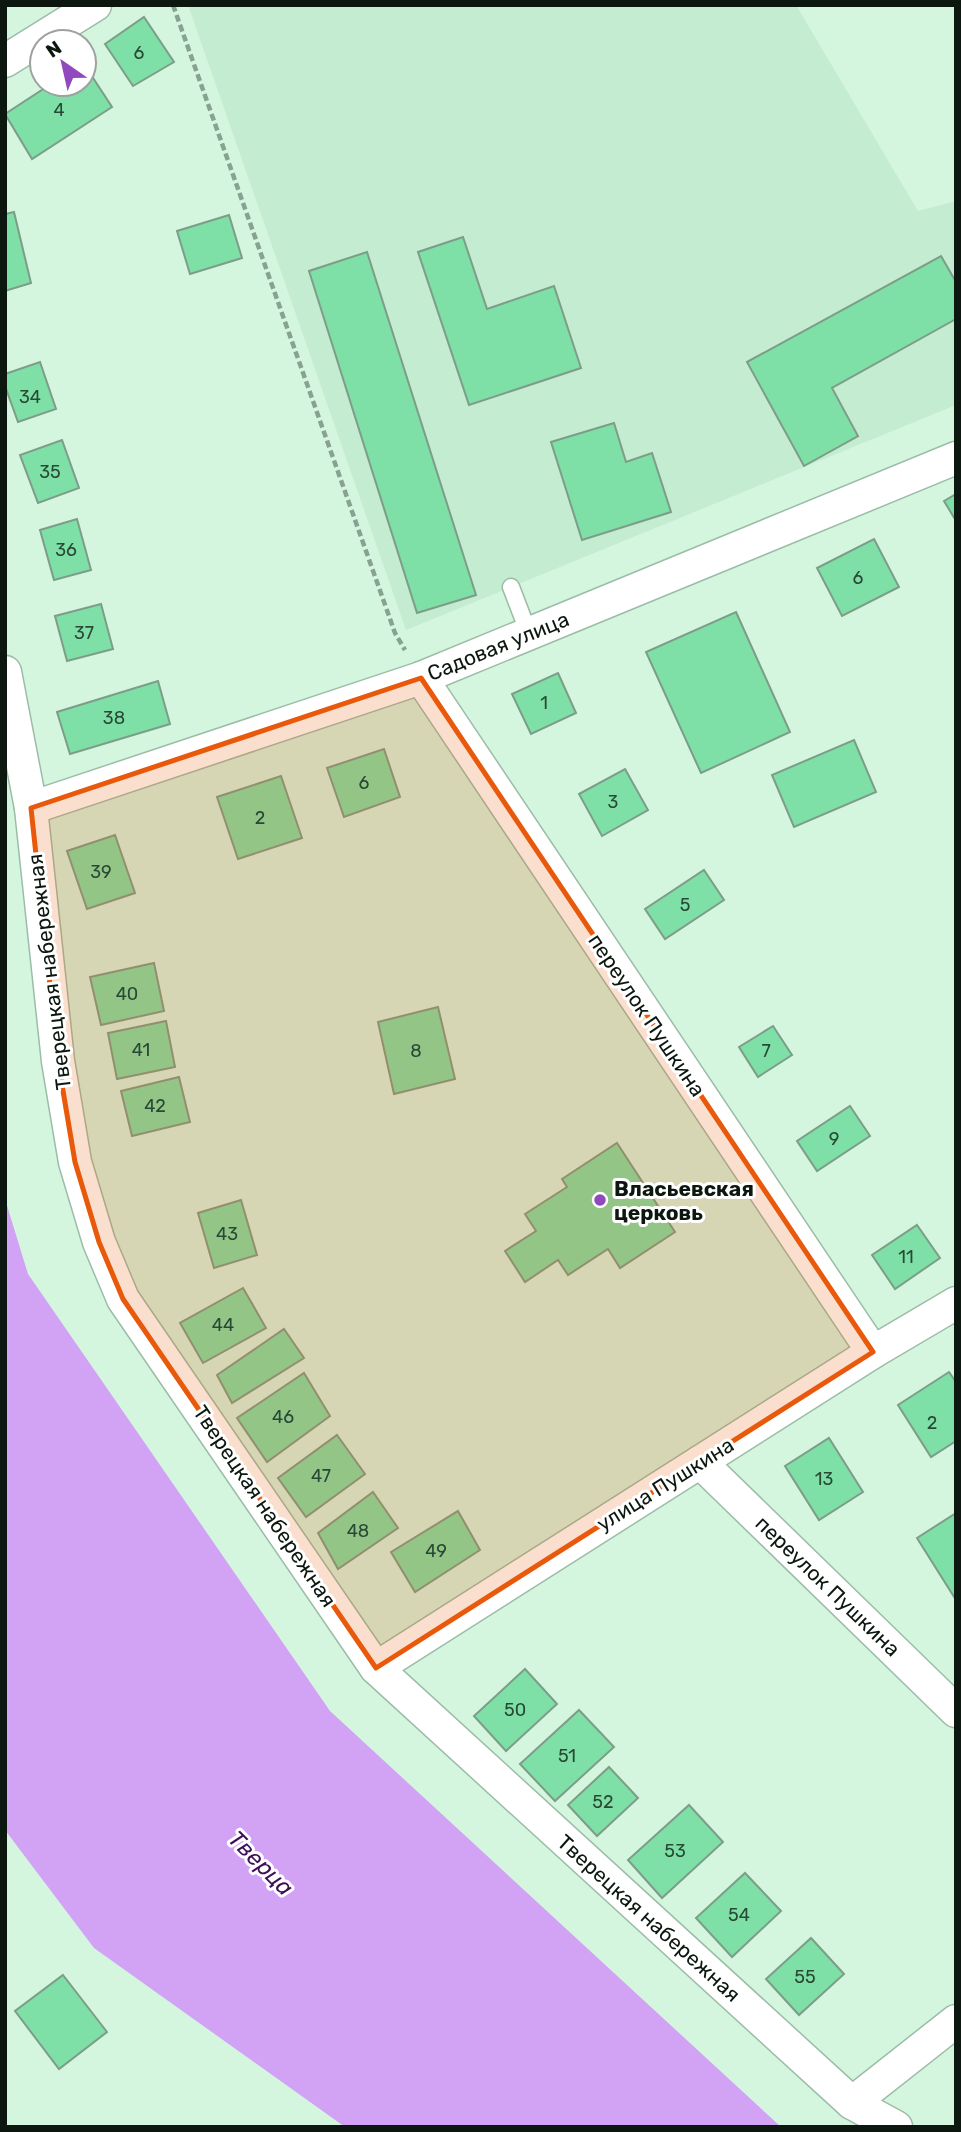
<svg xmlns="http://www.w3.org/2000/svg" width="961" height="2132" viewBox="0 0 961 2132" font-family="Rubik,sans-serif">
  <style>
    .built { fill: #c3ecd1 }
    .water { fill: #d2a2f5 }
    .building { fill: #7ee0a6; stroke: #7d9d88; stroke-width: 2 }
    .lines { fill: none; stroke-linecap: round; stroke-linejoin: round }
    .lane-casing { stroke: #9cbca7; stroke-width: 19 }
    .street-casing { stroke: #9cbca7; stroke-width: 35 }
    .path { stroke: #88a291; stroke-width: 4.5; stroke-dasharray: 7 3.5; stroke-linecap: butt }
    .lane { stroke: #fff; stroke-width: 16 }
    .street { stroke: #fff; stroke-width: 32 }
    .marked { fill: #e8590c; fill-opacity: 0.2; stroke: #e8590c; stroke-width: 5; stroke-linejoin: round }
    .poi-dot { fill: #914abd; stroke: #fff; stroke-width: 2.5 }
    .labels { text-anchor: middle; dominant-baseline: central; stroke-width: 6; stroke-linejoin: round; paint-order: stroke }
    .number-label { font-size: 18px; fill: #284935 }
    .street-label { font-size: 21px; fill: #0b170f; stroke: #fff }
    .poi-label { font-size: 21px; font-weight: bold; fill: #0b170f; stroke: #fff; text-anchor: start }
    .water-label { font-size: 23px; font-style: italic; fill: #3d0d56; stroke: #fff }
  </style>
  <rect width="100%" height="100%" fill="#d4f6df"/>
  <!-- built -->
  <path class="built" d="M188,5H796L918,211L956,201V405L406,630Z"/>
  <!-- water -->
  <path class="water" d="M5,1199L28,1274L330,1711L781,2127H345L94,1948L5,1830Z"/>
  <!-- building -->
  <g class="building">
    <path d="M144,17L174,62L133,86L105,44Z"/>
    <path d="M84,64L112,107L32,159L5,114L51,84H84Z"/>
    <path d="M14,212L31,283L5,291V214Z"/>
    <path d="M229,215L242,258L190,274L177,231Z"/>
    <path d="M463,237L487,309L554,286L581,368L469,405L418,252Z"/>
    <path d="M367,252L476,595L417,613L309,271Z"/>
    <path d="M941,256L956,282V319L832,388L858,436L804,466L747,362Z"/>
    <path d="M40,362L56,409L18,422L5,386V374Z"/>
    <path d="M614,423L626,462L652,453L671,512L582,540L551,442Z"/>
    <path d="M62,440L79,488L38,503L20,455Z"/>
    <path d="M956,494V521L944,501Z"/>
    <path d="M77,519L91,570L54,580L40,530Z"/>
    <path d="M874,539L899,587L842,616L817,568Z"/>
    <path d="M101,604L113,649L67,661L55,616Z"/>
    <path d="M736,612L790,732L701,773L646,652Z"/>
    <path d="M558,673L576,713L531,734L512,694Z"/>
    <path d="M158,681L170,724L70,754L57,712Z"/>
    <path d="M854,740L876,792L794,827L772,775Z"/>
    <path d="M384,749L400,797L344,817L327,768Z"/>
    <path d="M625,769L648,810L602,836L579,794Z"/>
    <path d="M281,776L302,838L238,859L217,797Z"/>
    <path d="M115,835L135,893L87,909L67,851Z"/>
    <path d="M704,870L724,900L665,939L645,909Z"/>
    <path d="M154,963L164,1011L101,1025L90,977Z"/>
    <path d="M438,1007L455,1079L394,1094L378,1022Z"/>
    <path d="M166,1021L175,1067L117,1079L108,1033Z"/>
    <path d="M773,1026L792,1055L758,1077L739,1047Z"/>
    <path d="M179,1077L190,1122L132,1136L121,1091Z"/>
    <path d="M850,1106L870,1136L817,1171L797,1141Z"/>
    <path d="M617,1143L675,1232L620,1268L608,1249L568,1275L558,1260L525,1282L505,1251L536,1231L525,1214L567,1187L562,1179Z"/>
    <path d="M241,1200L257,1255L214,1268L198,1213Z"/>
    <path d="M917,1225L940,1258L895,1289L872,1255Z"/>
    <path d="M243,1288L266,1328L203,1363L180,1323Z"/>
    <path d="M284,1329L304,1358L232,1403L217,1375Z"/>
    <path d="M949,1372L956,1382V1441L931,1457L898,1405Z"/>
    <path d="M304,1373L330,1416L267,1462L237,1418Z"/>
    <path d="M337,1435L365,1474L306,1517L278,1478Z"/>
    <path d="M829,1438L863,1492L819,1520L785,1466Z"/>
    <path d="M373,1492L398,1528L338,1569L318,1533Z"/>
    <path d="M458,1511L480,1550L415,1592L391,1552Z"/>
    <path d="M956,1513V1600L917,1538Z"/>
    <path d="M525,1669L557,1704L506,1751L474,1716Z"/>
    <path d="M579,1710L614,1747L555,1801L520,1764Z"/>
    <path d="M609,1767L638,1798L597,1836L568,1805Z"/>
    <path d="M689,1805L723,1842L662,1898L628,1860Z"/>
    <path d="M745,1873L781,1911L732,1957L696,1918Z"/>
    <path d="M811,1938L844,1974L799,2015L766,1979Z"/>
    <path d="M63,1975L107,2032L59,2069L15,2011Z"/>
  </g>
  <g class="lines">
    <!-- lane casing -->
    <g class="lane-casing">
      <path id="lane" d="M511,587L529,634"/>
    </g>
    <!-- street casing -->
    <g class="street-casing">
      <g id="street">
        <path d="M5,61L95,5"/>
        <path d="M5,672L31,808L58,1061L75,1162L99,1242L123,1299L376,1668L852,2103L896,2127"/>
        <path d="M421,678L873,1352"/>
        <path d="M31,808L421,678L956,458"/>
        <path d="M700,1462L956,1711"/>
        <path d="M376,1668L873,1352L956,1303"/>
        <path d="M852,2103L956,2021"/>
      </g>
    </g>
    <!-- path -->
    <path class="path" d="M173,5L395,633L405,650"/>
    <!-- lane -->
    <use href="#lane" class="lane"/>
    <!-- street -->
    <use href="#street" class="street"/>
  </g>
  <!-- marked area -->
  <path class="marked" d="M421,678L873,1352L376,1668L123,1299L99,1242L75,1162L58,1061L31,808Z"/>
  <!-- markers -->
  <circle class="poi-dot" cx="600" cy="1200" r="7"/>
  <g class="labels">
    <!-- number labels -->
    <g class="number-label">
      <text x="139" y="53">6</text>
      <text x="59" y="110">4</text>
      <text x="30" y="397">34</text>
      <text x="50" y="472">35</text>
      <text x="66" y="550">36</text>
      <text x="858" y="578">6</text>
      <text x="84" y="633">37</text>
      <text x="544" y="703">1</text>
      <text x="114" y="718">38</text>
      <text x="364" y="783">6</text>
      <text x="613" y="802">3</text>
      <text x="260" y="818">2</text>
      <text x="101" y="872">39</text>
      <text x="685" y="905">5</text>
      <text x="127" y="994">40</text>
      <text x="141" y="1050">41</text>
      <text x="416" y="1051">8</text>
      <text x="766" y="1051">7</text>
      <text x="155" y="1106">42</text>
      <text x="834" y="1139">9</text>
      <text x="227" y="1234">43</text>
      <text x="906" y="1257">11</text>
      <text x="223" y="1325">44</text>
      <text x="283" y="1417">46</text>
      <text x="932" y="1423">2</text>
      <text x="321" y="1476">47</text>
      <text x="824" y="1479">13</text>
      <text x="358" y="1531">48</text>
      <text x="436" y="1551">49</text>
      <text x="515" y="1710">50</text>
      <text x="567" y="1756">51</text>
      <text x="603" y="1802">52</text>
      <text x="675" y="1851">53</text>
      <text x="739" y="1915">54</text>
      <text x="805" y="1977">55</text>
    </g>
    <!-- street labels -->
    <g class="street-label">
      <text transform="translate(498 646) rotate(-22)">Садовая улица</text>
      <text transform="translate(49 972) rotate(-97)">Тверецкая набережная</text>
      <text transform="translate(647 1015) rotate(56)">переулок Пушкина</text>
      <text transform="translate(665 1484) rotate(-32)">улица Пушкина</text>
      <text transform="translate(265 1506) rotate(56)">Тверецкая набережная</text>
      <text transform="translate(828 1586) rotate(44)">переулок Пушкина</text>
      <text transform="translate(649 1918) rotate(42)">Тверецкая набережная</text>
    </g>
    <!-- poi labels -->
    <g class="poi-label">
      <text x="614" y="1188">Власьевская<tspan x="614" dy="24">церковь</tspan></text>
    </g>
    <!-- water labels -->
    <g class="water-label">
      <text transform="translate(261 1863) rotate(45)">Тверца</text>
    </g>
  </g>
  <!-- border -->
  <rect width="961" height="2132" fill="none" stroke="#0b170f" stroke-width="14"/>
  <!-- north arrow -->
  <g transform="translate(63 63) rotate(326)"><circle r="33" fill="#ffffff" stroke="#9da29f" stroke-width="2"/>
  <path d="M0-5L12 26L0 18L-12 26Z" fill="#914abd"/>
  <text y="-10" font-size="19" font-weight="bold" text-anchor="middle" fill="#0b170f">N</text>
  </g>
</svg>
